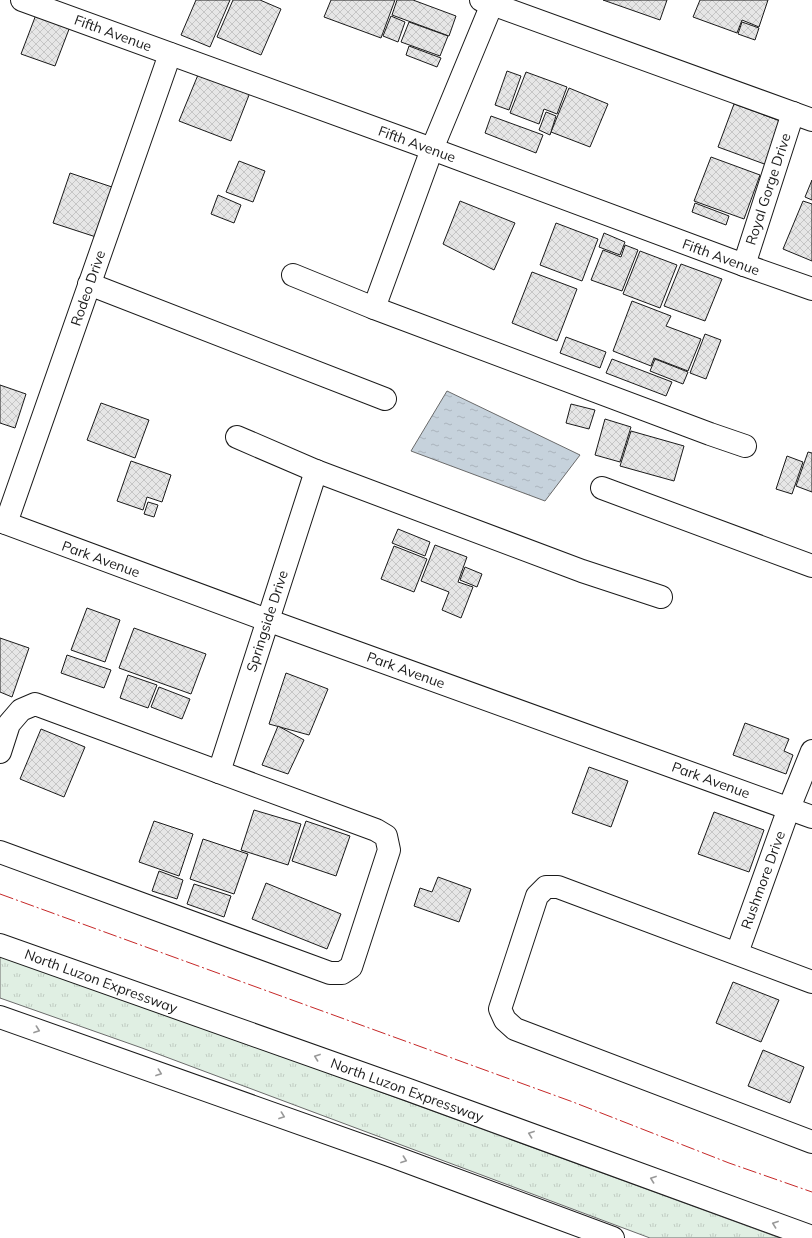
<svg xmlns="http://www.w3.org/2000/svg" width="812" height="1238" viewBox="0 0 812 1238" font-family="Mulish,sans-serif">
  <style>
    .grass { fill: url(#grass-tufts); stroke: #6a6a6a }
    .water { fill: url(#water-ripples); stroke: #6a6a6a }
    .building { fill: url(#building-cross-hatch); stroke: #1a1a1a }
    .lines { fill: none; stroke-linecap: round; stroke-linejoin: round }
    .minor-casing { stroke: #1a1a1a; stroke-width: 24 }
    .highway-casing { stroke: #1a1a1a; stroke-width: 24 }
    .minor { stroke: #fff; stroke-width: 22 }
    .highway { stroke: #fff; stroke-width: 22 }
    .power { stroke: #c62828; stroke-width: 1; stroke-dasharray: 14 3 2 3; stroke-linecap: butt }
    .oneway { stroke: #989898 }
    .labels { text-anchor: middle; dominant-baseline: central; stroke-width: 3; stroke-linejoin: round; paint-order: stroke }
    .street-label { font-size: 14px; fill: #1a1a1a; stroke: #fff }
  </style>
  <defs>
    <pattern id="grass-tufts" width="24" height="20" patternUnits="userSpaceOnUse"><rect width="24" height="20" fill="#e0efe3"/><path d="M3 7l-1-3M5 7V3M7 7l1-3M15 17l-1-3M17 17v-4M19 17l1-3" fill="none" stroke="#c0ccc2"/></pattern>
    <pattern id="water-ripples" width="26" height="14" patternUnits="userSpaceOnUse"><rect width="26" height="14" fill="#c6d2dc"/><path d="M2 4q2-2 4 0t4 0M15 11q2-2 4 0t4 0" fill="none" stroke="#aab4bc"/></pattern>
    <pattern id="building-cross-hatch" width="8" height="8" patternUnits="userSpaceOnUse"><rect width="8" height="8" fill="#e6e6e6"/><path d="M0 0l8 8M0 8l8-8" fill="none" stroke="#c5c5c5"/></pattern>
  </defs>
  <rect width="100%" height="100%" fill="#fff"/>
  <!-- grass -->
  <path class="grass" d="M0,955L156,1010L780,1238H650L142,1048L0,998Z"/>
  <!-- water -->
  <path class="water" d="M447,391L580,455L545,501L411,451Z"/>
  <!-- building -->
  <g class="building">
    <path d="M196,0H230L210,47L181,35Z"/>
    <path d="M233,0H260L281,9L261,55L217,37Z"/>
    <path d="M331,0H395L381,38L324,17Z"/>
    <path d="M397,0H413L456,16L449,36L392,15Z"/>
    <path d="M603,0H667L660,20Z"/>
    <path d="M700,0H768L759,27L742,20L737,33L693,17Z"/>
    <path d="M37,12L71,24L55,66L21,54Z"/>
    <path d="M391,16L405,22L398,42L383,36Z"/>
    <path d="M409,22L448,36L440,56L401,42Z"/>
    <path d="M742,22L759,28L755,40L738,34Z"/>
    <path d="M409,46L441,58L437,67L406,55Z"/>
    <path d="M200,70L251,90L231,141L179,121Z"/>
    <path d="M507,71L521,76L509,110L495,105Z"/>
    <path d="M526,72L567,87L557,114L544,109L539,124L510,113Z"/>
    <path d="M569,88L608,104L590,147L551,132Z"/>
    <path d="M734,104L783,122L767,165L718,147Z"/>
    <path d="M546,112L556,116L550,135L539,130Z"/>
    <path d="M491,116L543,135L536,153L485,133Z"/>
    <path d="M711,157L760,175L744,219L694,201Z"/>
    <path d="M239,161L265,171L253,202L226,192Z"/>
    <path d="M70,173L112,187L96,237L53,223Z"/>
    <path d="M812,180V200L805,197Z"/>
    <path d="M218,195L241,205L234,223L211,214Z"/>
    <path d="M460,201L515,223L494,270L443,244Z"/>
    <path d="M803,201L812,204V261L783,249Z"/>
    <path d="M695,203L729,216L726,225L692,212Z"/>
    <path d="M556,223L598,239L582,281L540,265Z"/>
    <path d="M604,233L625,242L620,255L599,247Z"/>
    <path d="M625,245L638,250L622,291L591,280L603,250L621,257Z"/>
    <path d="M640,251L677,265L660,308L623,294Z"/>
    <path d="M681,264L722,279L705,321L664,306Z"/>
    <path d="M532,272L577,289L557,341L512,323Z"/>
    <path d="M632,301L671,316L666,326L701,339L688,371L654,358L651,366L613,351Z"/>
    <path d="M705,334L721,340L706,379L690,373Z"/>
    <path d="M566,337L606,352L600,368L560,353Z"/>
    <path d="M612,359L672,382L666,396L606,373Z"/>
    <path d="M655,359L688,372L683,384L650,371Z"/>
    <path d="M0,385L26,394L15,428L0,423Z"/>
    <path d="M101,403L149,420L135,458L87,440Z"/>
    <path d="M571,404L595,410L589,429L566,423Z"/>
    <path d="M605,419L631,427L620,462L595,455Z"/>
    <path d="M631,431L684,446L674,481L620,466Z"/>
    <path d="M808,452L812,453V492L796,486Z"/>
    <path d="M787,456L803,462L792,494L776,489Z"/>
    <path d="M131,461L171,475L162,502L147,497L143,510L117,501Z"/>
    <path d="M148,502L158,505L154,517L144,514Z"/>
    <path d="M398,529L430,542L425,556L392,543Z"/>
    <path d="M435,545L467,557L458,582L473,587L461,618L442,610L449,592L421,581Z"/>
    <path d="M394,546L427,559L414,592L381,579Z"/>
    <path d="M465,567L482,574L477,587L460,580Z"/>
    <path d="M87,608L120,620L105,662L71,650Z"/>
    <path d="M134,628L206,654L191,694L119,668Z"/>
    <path d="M0,638L29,648L12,697L0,692Z"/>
    <path d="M67,655L111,670L104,688L61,673Z"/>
    <path d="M286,673L328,689L309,735L269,724Z"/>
    <path d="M128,675L157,685L148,708L120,698Z"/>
    <path d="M159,687L190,699L182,719L151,707Z"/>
    <path d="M745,723L789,739L784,751L793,755L786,774L733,755Z"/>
    <path d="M278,726L304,740L288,774L262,765Z"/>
    <path d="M41,729L85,747L64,797L20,779Z"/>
    <path d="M589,767L628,781L611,827L572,813Z"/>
    <path d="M254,810L301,824L288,865L241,850Z"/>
    <path d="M714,812L764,830L749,872L698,854Z"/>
    <path d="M154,821L193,834L179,876L139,862Z"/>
    <path d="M306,821L350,836L336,876L292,861Z"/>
    <path d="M203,839L248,854L234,894L190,879Z"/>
    <path d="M159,871L183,880L177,899L152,891Z"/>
    <path d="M438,877L471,889L459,922L414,906L420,888L432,892Z"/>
    <path d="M266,883L341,914L327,949L252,919Z"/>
    <path d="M194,884L231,896L224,917L187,904Z"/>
    <path d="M733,982L779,1000L761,1042L716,1023Z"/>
    <path d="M763,1050L804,1067L790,1103L748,1086Z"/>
  </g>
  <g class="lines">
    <!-- minor casing -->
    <g class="minor-casing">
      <g id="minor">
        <path d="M22,0L432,149L744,265L812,289"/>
        <path d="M481,0L812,120"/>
        <path d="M744,265L793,113"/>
        <path d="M293,275L374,308L710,434L745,446"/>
        <path d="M89,284L385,399"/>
        <path d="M374,308L432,149L492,4"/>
        <path d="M237,437L316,471L582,571L661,597"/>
        <path d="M602,488L812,566"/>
        <path d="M0,521L267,620L812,817"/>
        <path d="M6,523L170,54"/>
        <path d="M0,752L9,724L21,710L35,704L376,830L386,836L389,850L351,967L342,973H330L0,852"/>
        <path d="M219,772L316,471"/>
        <path d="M737,953L789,808L812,751"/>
        <path d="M812,982L558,887H546L537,896L500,1009L505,1020L515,1029L812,1142"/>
      </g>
    </g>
    <!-- highway casing -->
    <g class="highway-casing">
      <g id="highway">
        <path d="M0,945L409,1090L812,1237"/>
        <path d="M0,1017L389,1155L613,1238"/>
      </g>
    </g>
    <!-- minor -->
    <use href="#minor" class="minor"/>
    <!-- highway -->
    <use href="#highway" class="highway"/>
    <!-- power -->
    <path class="power" d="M0,894L573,1102L729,1163L812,1192"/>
  </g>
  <!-- one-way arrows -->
  <defs><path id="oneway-chevron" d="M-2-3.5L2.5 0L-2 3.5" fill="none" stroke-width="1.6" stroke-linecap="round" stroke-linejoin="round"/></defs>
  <g class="oneway">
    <use href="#oneway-chevron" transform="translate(37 1030) rotate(20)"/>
    <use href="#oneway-chevron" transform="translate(317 1057) rotate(-160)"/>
    <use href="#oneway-chevron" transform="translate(159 1073) rotate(20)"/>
    <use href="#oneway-chevron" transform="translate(282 1116) rotate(20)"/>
    <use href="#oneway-chevron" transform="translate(531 1134) rotate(-160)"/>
    <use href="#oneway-chevron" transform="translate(404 1160) rotate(20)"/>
    <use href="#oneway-chevron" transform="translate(653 1179) rotate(-160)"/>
    <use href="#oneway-chevron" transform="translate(775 1224) rotate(-160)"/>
  </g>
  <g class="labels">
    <!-- street labels -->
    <g class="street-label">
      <text transform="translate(113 33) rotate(20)">Fifth Avenue</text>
      <text transform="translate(417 144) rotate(20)">Fifth Avenue</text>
      <text transform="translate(768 189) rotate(-72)">Royal Gorge Drive</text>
      <text transform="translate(721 257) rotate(20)">Fifth Avenue</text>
      <text transform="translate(88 288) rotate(-71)">Rodeo Drive</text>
      <text transform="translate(101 559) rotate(20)">Park Avenue</text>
      <text transform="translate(267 621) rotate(-72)">Springside Drive</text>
      <text transform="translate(406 670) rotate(20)">Park Avenue</text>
      <text transform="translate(711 780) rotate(20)">Park Avenue</text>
      <text transform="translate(763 880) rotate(-70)">Rushmore Drive</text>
      <text transform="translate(101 981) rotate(20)">North Luzon Expressway</text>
      <text transform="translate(407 1090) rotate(20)">North Luzon Expressway</text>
    </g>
  </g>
</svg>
